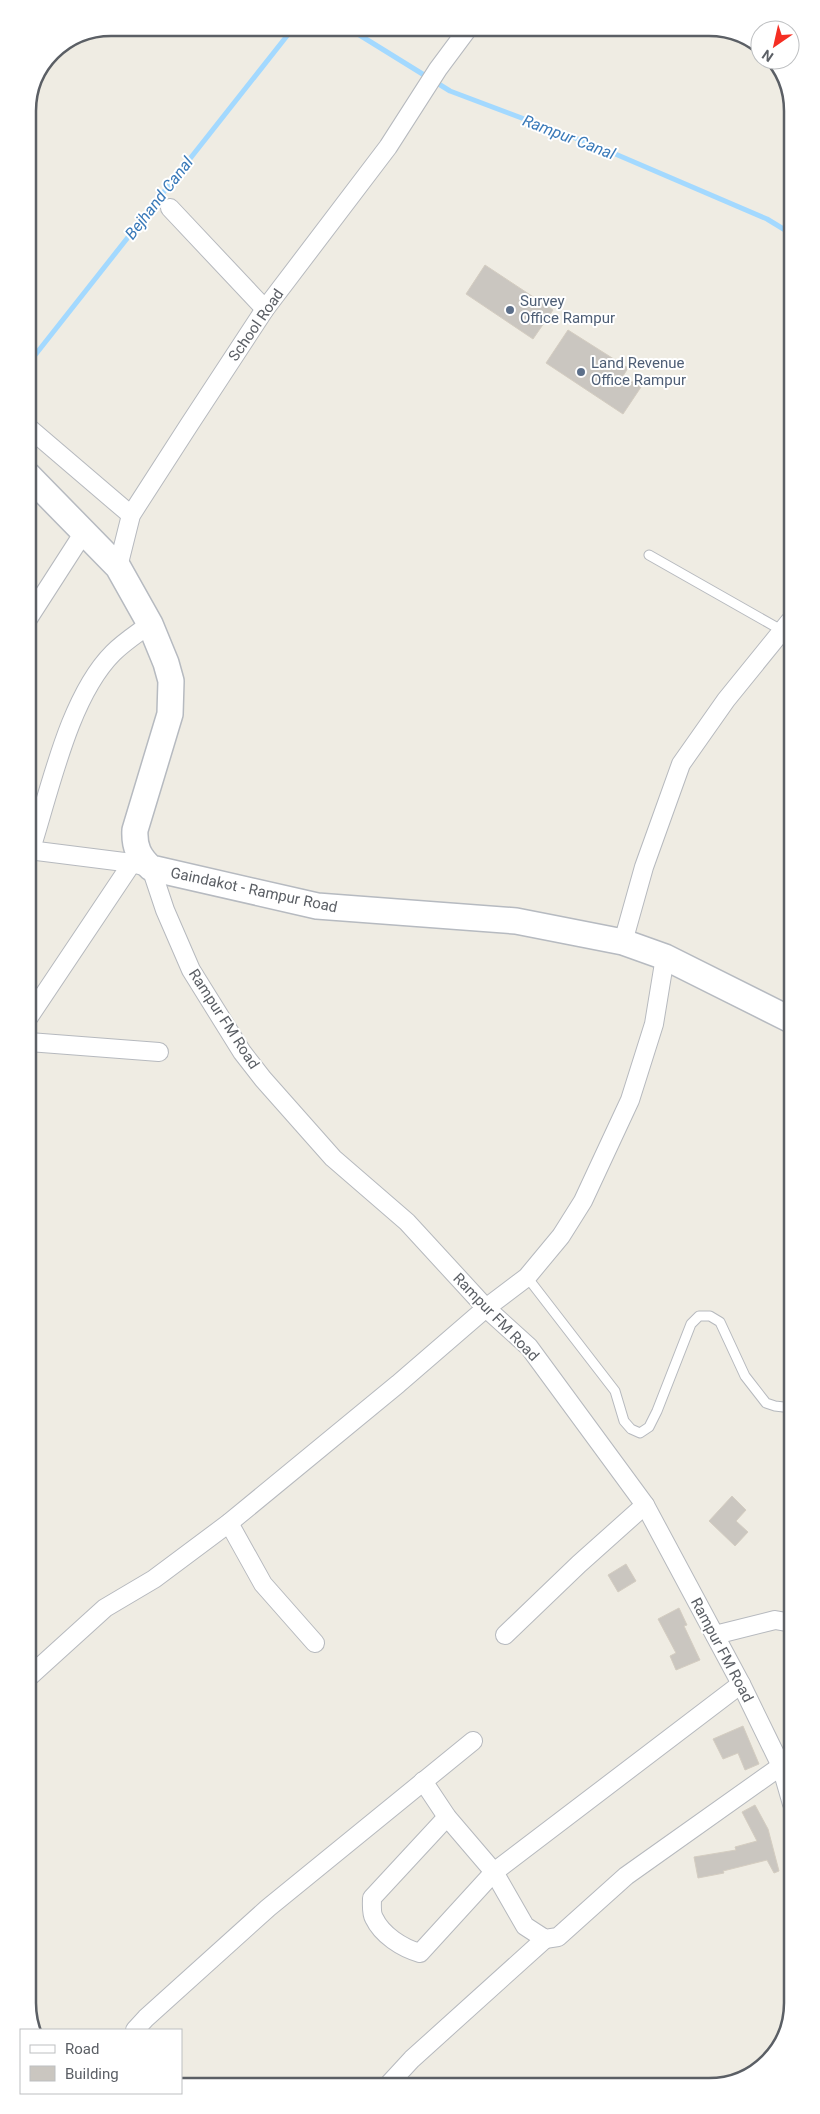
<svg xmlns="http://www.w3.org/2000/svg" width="820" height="2114" viewBox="0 0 820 2114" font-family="Roboto,sans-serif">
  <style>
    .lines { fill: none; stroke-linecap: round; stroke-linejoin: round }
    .stream { stroke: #a3d9ff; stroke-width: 5 }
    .building { fill: #cac6c0; stroke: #d4cdc1 }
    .service-casing { stroke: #b6b9be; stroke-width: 11 }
    .minor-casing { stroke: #b6b9be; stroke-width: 20 }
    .secondary-casing { stroke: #b6bac0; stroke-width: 28 }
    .service { stroke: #fff; stroke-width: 9 }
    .minor { stroke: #fff; stroke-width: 18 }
    .secondary { stroke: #fff; stroke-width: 25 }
    .service-dot { fill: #5c6f8a; stroke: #fff; stroke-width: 2 }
    .labels { text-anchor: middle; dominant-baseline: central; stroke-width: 4; stroke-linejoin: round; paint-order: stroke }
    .service-label { font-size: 15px; fill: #4e5e75; stroke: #fff; text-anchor: start }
    .street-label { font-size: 15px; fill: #5b5f65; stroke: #fff }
    .water-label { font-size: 16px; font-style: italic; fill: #3979b8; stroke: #fff }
    .rim { fill: none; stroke: #5b5f65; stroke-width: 2.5 }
  </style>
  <rect width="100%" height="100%" fill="#efece3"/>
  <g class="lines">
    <!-- stream -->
    <g class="stream">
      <path d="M353,31L450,91L599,147L767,219L790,233"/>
      <path d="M28,364L290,32"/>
    </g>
  </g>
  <!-- building -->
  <g class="building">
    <path d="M485,265L553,310L533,339L466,294Z"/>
    <path d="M568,330L628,368L623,376L641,387L623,414L546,363Z"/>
    <path d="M732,1496L746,1510L736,1521L748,1532L735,1546L709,1521Z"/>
    <path d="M626,1564L636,1581L618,1592L608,1575Z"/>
    <path d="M679,1608L687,1625L684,1626L700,1660L676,1670L670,1656L676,1653L658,1619Z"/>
    <path d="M743,1726L759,1764L745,1770L738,1753L723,1759L713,1739Z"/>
    <path d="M755,1805L768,1829L779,1871L774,1873L767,1860L723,1871L724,1873L698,1878L694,1857L736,1850L735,1847L757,1841L742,1812Z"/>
  </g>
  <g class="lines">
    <!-- service casing -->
    <g class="service-casing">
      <g id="service">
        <path d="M649,555L783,631"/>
        <path d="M527,1277L615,1391L624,1421L631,1429L640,1433L649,1427L657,1411L691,1324L699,1316H710L720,1322L745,1376L766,1403L775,1406L792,1408"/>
      </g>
    </g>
    <!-- minor casing -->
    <g class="minor-casing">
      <g id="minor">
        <path d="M170,208L265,309"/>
        <path d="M28,427L131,515"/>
        <path d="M118,567L131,515L189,425L265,309L388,147L438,69L467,30"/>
        <path d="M28,619L84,532"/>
        <path d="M31,849C50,790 69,697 113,653C124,642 138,633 150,624"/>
        <path d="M29,850L132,863L151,868L165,910L191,970L242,1052L263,1079L333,1158L407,1222L486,1308L529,1347L645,1505L741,1684L781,1766L792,1804"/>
        <path d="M623,942L644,867L681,764L726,700L790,621"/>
        <path d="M29,1017L132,863"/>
        <path d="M29,1042L159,1052"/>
        <path d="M229,1523L263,1584L315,1643"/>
        <path d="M505,1635L579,1564L645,1505"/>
        <path d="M715,1635L775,1620L792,1623"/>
        <path d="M30,1676L105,1608L154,1579L229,1523L398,1384L486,1308L527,1277L561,1236L583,1201L630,1100L654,1024L665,957"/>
        <path d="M423,1781L447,1817L494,1872L525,1926L545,1939L558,1937L626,1876L781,1766"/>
        <path d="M447,1817L372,1898C372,1904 371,1913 374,1918C382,1935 402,1948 420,1953L494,1872L741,1684"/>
        <path d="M135,2030L146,2018L268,1908L473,1741"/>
        <path d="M388,2085L412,2059L545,1939"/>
      </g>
    </g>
    <!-- secondary casing -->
    <g class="secondary-casing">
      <path id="secondary" d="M28,475L118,567L150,624L166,663L171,681L170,714L135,830C134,847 139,857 151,868L317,906L516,921L623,942L665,957L791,1020"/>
    </g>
    <!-- service -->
    <use href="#service" class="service"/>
    <!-- minor -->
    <use href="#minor" class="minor"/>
    <!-- secondary -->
    <use href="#secondary" class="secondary"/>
  </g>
  <!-- markers -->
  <g class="service-dot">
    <circle cx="510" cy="310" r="5"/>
    <circle cx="581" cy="372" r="5"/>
  </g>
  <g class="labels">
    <!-- service labels -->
    <g class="service-label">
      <text x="520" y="301">Survey<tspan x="520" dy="17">Office Rampur</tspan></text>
      <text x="591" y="363">Land Revenue<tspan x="591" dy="17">Office Rampur</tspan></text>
    </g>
    <!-- street labels -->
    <g class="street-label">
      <text transform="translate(256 325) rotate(-55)">School Road</text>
      <text transform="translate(254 890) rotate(12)">Gaindakot - Rampur Road</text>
      <text transform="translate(224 1019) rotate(57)">Rampur FM Road</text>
      <text transform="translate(496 1317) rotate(46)">Rampur FM Road</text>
      <text transform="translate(722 1650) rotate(62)">Rampur FM Road</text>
    </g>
    <!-- water labels -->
    <g class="water-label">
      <text transform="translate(569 137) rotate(21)">Rampur Canal</text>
      <text transform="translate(159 198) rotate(-52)">Bejhand Canal</text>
    </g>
  </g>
  <!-- crop -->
  <path d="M0 0H820V2114H0ZM111 36H709A75 75 0 0 1 784 111V2003A75 75 0 0 1 709 2078H111A75 75 0 0 1 36 2003V111A75 75 0 0 1 111 36Z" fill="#fff" fill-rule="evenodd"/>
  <path class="rim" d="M111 36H709A75 75 0 0 1 784 111V2003A75 75 0 0 1 709 2078H111A75 75 0 0 1 36 2003V111A75 75 0 0 1 111 36Z"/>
  <!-- legend -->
  <rect x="20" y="2029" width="162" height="65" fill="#ffffff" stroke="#bdbfc1"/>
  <rect x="30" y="2045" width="25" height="8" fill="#ffffff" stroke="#bdbfc1"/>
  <text x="65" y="2054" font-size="15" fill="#5b5f65">Road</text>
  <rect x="30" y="2066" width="25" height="15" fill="#cac6c0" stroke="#bdbfc1"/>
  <text x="65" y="2079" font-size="15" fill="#5b5f65">Building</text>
  <!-- north arrow -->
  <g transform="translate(775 45) rotate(214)"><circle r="24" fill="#ffffff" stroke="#bdbfc1"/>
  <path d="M0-4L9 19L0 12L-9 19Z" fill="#f52e23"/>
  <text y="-8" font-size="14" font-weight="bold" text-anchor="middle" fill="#5b5f65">N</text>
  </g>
</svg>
